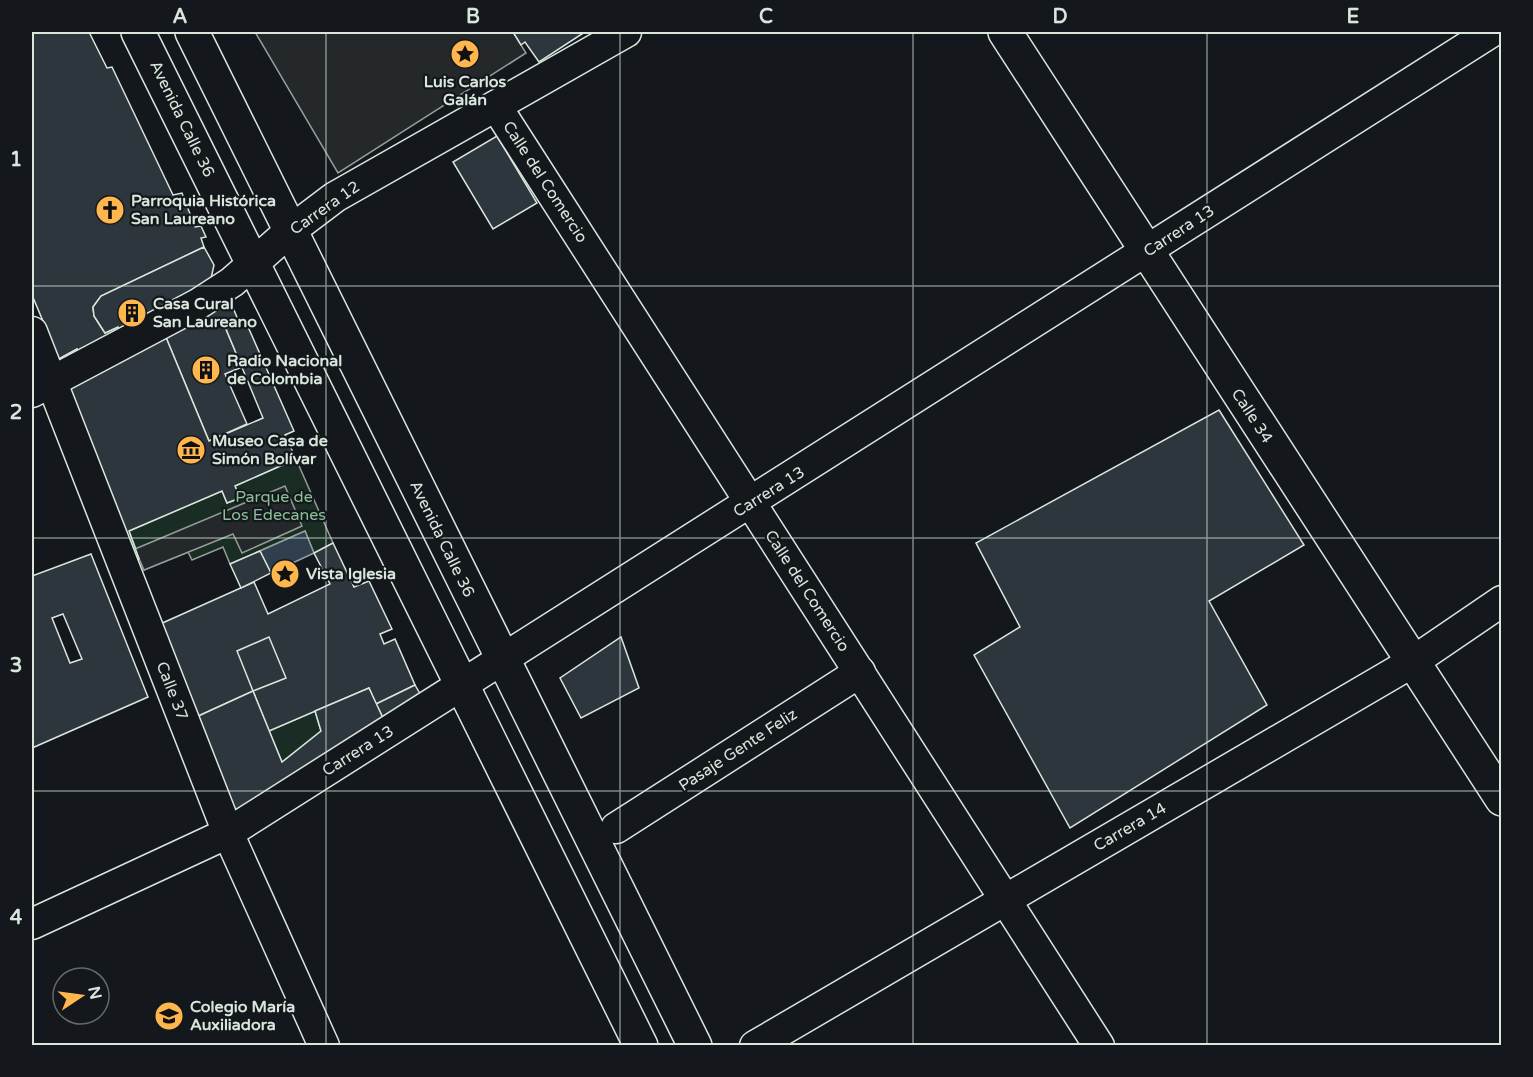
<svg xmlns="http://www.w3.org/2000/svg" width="1533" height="1077" viewBox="0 0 1533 1077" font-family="'Varela Round',sans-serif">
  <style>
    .green { fill: #1a2d24; stroke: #939e99; stroke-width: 1.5 }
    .parking { fill: #24282b; stroke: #939e99; stroke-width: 1.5 }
    .water { fill: #2f3f4d; stroke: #939e99; stroke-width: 1.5 }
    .building { fill: #2c363c; stroke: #d8e6dc; stroke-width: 1.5; fill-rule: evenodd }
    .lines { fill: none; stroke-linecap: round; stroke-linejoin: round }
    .street-casing { stroke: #d8e6dc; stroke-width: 33 }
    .secondary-casing { stroke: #d8e6dc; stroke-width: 36 }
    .street { stroke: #14181c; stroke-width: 30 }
    .secondary { stroke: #14181c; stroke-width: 33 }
    .grid { fill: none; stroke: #d8e6dc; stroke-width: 1.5; stroke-opacity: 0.55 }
    .labels { text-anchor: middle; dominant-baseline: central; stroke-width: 4.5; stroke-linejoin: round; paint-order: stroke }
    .poi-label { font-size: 16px; font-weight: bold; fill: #d8e6dc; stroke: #14181c; text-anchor: start }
    .street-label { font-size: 16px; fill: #d8e6dc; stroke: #14181c }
    .park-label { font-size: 16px; fill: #8ac095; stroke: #14181c }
    .neatline { fill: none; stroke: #d8e6dc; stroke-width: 2 }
    .grid-label { font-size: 20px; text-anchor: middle; font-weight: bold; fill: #d8e6dc }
  </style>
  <rect width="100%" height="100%" fill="#14181c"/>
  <!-- green -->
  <g class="green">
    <path d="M296,459L333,543L314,553L305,531L230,564L223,547L192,560L188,552L144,570L129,531L222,491L227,503L240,498L235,486Z"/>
    <path d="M315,711L321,731L282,762L269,731Z"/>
  </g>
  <!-- parking -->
  <g class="parking">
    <path d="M255,32H513L526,53L338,173Z"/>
    <path d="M285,486L302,526L242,553L233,534L144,570L135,549Z"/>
  </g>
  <!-- water -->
  <path class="water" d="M305,531L314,553L271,573L260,551Z"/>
  <!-- building -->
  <g class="building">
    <path d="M32,32H89L107,68L112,67L173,195L182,193L195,227L201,226L206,237L201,238L204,247L101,296L93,307L94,316L105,333L118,327L122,333L80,355L77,349L59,359L32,295Z"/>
    <path d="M513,32H585L539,62L525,42L521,45Z"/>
    <path d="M497,136L537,203L493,229L453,162Z"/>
    <path d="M204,247L214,265L210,283L58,372L50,339L59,359L77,349L80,355L122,333L118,327L105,333L94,316L93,307L101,296Z"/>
    <path d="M231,303L239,322L226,329L242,367L225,374L247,424L209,441L165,335Z"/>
    <path d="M245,320L294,431L285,435L296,459L235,486L240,498L227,503L222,491L129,531L139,559L128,565L66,389L165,335L209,441L263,418L226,329Z"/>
    <path d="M1219,410L1304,545L1209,601L1267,705L1070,828L974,655L1020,627L976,543Z"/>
    <path d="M333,543L354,587L369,581L392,629L380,634L384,644L395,639L415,685L376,704L369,688L269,731L253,691L194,718L158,625L254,582L268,614L330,584L314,553Z"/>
    <path d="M260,551L271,573L241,588L230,564Z"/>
    <path d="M91,554L148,697L32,748V576ZM63,614L82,659L70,663L52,618Z"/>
    <path d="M269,637L286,678L253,691L237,651Z"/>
    <path d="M621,637L639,688L581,718L560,678Z"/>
    <path d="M415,685L423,699L383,718L376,704Z"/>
    <path d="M369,688L383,718L232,819L194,718L253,691L282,762L321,731L315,711Z"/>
  </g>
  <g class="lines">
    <!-- street casing -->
    <g class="street-casing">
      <g id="street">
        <path d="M496,106L1099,1046"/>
        <path d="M32,332L228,833L324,1046"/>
        <path d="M32,392L198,304L232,282L290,231L335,197L626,32"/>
        <path d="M616,828L860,672"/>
        <path d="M32,924L228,833L1491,32"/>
        <path d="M755,1046L1411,663L1502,601"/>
      </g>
    </g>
    <!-- secondary casing -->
    <g class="secondary-casing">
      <g id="secondary">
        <path d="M138,32L641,1046"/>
        <path d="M192,32L695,1046"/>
        <path d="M1005,32L1502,799"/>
      </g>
    </g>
    <!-- street -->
    <use href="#street" class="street"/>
    <!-- secondary -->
    <use href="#secondary" class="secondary"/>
  </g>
  <!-- grid -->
  <path class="grid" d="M326,32V1046M620,32V1046M913,32V1046M1207,32V1046M32,286H1502M32,538H1502M32,791H1502"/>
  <!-- icons -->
  <defs>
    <g id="sight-disc" transform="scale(1.5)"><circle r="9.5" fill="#ffb74d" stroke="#14181c"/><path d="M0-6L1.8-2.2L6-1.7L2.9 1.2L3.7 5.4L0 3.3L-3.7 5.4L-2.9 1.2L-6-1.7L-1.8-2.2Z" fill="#111"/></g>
    <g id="church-disc" transform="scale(1.5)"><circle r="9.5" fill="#ffb74d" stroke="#14181c"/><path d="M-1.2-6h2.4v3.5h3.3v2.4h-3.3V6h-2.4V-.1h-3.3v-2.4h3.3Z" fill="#111"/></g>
    <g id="building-disc" transform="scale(1.5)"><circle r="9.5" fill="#ffb74d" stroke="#14181c"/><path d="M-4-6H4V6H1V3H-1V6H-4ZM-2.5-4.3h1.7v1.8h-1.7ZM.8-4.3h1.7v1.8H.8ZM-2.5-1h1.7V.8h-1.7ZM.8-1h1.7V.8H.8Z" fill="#111"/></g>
    <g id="museum-disc" transform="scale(1.5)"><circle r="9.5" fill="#ffb74d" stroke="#14181c"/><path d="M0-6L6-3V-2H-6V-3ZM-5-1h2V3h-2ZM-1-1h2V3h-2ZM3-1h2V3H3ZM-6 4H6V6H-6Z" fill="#111"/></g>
    <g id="school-disc" transform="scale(1.5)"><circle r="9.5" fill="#ffb74d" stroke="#14181c"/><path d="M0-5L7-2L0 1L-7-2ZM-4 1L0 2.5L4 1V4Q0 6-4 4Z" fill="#111"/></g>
  </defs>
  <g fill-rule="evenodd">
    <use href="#sight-disc" x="465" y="54"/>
    <use href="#church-disc" x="110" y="210"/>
    <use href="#building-disc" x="132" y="313"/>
    <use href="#building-disc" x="206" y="370"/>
    <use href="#museum-disc" x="191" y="450"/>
    <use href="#sight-disc" x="285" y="574"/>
    <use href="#school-disc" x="169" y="1016"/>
  </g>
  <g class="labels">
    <!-- poi labels -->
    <g class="poi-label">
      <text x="465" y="82" text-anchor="middle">Luis Carlos<tspan x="465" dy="18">Galán</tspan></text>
      <text x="131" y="201">Parroquia Histórica<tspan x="131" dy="18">San Laureano</tspan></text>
      <text x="153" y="304">Casa Cural<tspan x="153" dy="18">San Laureano</tspan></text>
      <text x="227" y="361">Radio Nacional<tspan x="227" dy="18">de Colombia</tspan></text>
      <text x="212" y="441">Museo Casa de<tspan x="212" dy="18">Simón Bolívar</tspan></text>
      <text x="306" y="574">Vista Iglesia</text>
      <text x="190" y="1007">Colegio María<tspan x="190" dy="18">Auxiliadora</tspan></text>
    </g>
    <!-- street labels -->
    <g class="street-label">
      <text transform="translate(182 119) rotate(64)">Avenida Calle 36</text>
      <text transform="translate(545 182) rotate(57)">Calle del Comercio</text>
      <text transform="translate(325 208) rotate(-35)">Carrera 12</text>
      <text transform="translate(1179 231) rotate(-33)">Carrera 13</text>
      <text transform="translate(1252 416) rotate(57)">Calle 34</text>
      <text transform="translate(769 492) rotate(-32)">Carrera 13</text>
      <text transform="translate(442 539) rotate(64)">Avenida Calle 36</text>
      <text transform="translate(807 591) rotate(57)">Calle del Comercio</text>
      <text transform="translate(172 691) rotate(69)">Calle 37</text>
      <text transform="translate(738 750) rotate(-33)">Pasaje Gente Feliz</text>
      <text transform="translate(358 751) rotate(-32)">Carrera 13</text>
      <text transform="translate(1130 827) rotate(-30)">Carrera 14</text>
    </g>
    <!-- park labels -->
    <g class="park-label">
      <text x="274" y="497">Parque de<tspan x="274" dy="18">Los Edecanes</tspan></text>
    </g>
  </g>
  <!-- border -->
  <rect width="1533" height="1077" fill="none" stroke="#14181c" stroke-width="66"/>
  <!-- north arrow -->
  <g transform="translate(81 996) rotate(77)"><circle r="28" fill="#14181c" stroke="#626a69" stroke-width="1.5"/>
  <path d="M0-4.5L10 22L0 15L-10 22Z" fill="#ffb74d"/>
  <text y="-9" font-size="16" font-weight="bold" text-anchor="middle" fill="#d8e6dc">N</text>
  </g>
  <rect x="33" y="33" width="1467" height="1011" class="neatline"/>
  <g class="grid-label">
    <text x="180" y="23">A</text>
    <text x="473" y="23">B</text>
    <text x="766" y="23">C</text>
    <text x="1060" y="23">D</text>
    <text x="1353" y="23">E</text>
    <text x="16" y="166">1</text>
    <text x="16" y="419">2</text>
    <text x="16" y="672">3</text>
    <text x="16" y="924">4</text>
  </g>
</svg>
